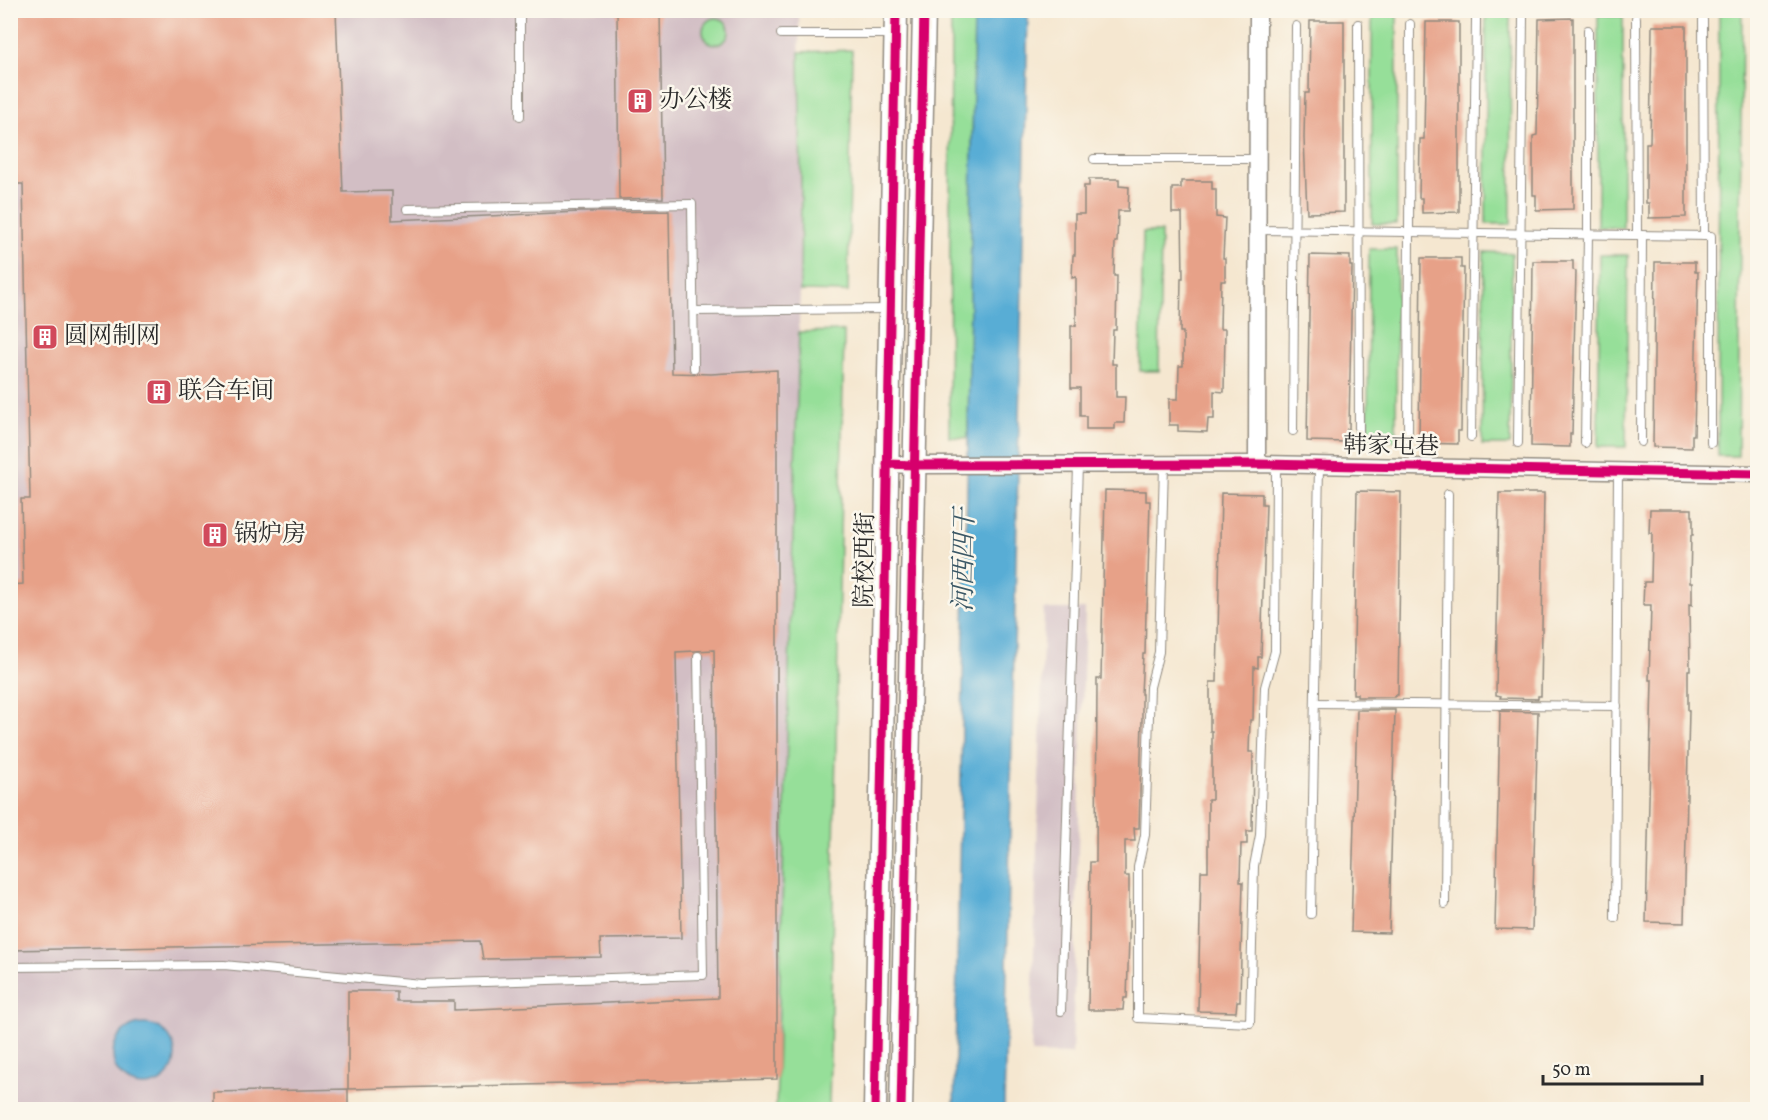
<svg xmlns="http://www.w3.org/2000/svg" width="1768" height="1120" viewBox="0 0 1768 1120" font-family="Vollkorn,'Noto Serif SC',serif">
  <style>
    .industrial { fill: #d2bec4 }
    .green { fill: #96df99; stroke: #608562; stroke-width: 1.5 }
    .water { fill: #59add5; stroke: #426c80; stroke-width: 1.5 }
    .building { fill: #e7a188 }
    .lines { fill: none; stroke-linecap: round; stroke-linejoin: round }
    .lane-casing { stroke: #90897e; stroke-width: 10 }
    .street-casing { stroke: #90897e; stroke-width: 19 }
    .secondary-casing { stroke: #90897e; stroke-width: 25 }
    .lane { stroke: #fff; stroke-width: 8 }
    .street { stroke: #fff; stroke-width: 16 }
    .secondary { stroke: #fff; stroke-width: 22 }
    .cycleway-casing { stroke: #fbf7ec; stroke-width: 13 }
    .cycleway { stroke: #d6006c; stroke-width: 9 }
    .labels { text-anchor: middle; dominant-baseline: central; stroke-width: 5; stroke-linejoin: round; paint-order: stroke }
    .poi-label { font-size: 24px; fill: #2b2b2b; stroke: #fbf7ec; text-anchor: start }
    .street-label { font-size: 24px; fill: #2b2b2b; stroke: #fbf7ec }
    .water-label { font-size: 26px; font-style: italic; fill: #3b5866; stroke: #fbf7ec }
  </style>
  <rect width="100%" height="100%" fill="#fbf7ec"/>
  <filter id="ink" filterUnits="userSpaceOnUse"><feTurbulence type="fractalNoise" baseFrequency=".0167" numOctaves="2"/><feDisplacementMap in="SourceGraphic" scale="12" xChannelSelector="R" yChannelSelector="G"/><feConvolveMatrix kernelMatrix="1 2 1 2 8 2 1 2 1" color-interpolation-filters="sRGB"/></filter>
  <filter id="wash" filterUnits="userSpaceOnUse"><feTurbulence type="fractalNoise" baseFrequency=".008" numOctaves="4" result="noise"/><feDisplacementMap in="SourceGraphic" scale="24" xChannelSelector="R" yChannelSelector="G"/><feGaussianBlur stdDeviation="1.35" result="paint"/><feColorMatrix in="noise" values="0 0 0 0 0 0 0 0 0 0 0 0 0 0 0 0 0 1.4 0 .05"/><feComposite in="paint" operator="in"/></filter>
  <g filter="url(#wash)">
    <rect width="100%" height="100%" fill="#f5e7d0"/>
    <!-- industrial -->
    <g class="industrial">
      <path d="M10,11H799L801,188L800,291L777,1079L349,1089L348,1110L11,1109Z"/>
      <path d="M1044,609H1085L1072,1054L1031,1053Z"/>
    </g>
    <!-- green -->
    <g class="green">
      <path d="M951,11H974L968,438L949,437Z"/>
      <path d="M1719,11H1742L1738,456H1718Z"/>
      <rect x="1372" y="12" width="25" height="212"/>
      <path d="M1486,12H1510L1511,224H1486Z"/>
      <path d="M1598,16H1623V228L1598,227Z"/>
      <circle cx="716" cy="31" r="13"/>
      <path d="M852,50L848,292L800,291L801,188L799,52Z"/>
      <path d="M1143,232H1161L1159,371H1140Z"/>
      <path d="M1369,249H1397L1396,441H1368Z"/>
      <path d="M1484,252L1512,253L1510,445H1482Z"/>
      <path d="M1600,255H1628L1626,447H1598Z"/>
      <path d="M844,331L829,1109H776L799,332Z"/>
    </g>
    <!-- water -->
    <g class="water">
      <path d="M974,11H1028L1004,1109H954L968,438Z"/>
      <circle cx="144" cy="1055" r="31"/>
    </g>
    <g id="blocks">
      <!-- building -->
      <g class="building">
        <path d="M10,10H336L343,192L392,191V220L580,212L669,211L672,373L711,374L777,370V1079L348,1089V991H396V1001H454V1010L718,998L714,650L676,652L681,938L600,939L601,957L483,959L480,941L10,950V585L23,584L21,499H30L23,184H10Z"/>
        <path d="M617,10H660L663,198L619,199Z"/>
        <path d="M1573,18V209L1536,210V195H1533V136L1537,135L1539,19Z"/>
        <path d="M1310,21H1344V212L1307,213L1304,138L1305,93H1309Z"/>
        <path d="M1426,22H1459V212L1422,213V198H1419L1420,139H1424Z"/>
        <path d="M1652,26H1686V217L1649,218V203H1646V143H1650Z"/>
        <path d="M1089,179H1119V186L1129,187L1128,211H1118L1117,242H1115L1114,276H1117L1116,330H1113L1112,364H1116V397H1125L1124,423H1115V429H1086V416H1080V388H1071V326H1076V277L1072,278L1073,255H1075V214H1084V186H1089Z"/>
        <path d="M1181,181H1212V189H1216V217L1225,218L1223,258H1225V281H1221L1220,329H1225L1224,392L1214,391V419H1208L1207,432L1178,431V425H1169V399H1178L1179,366H1183V332H1180L1181,278H1183L1182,213H1172V188H1181Z"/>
        <path d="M1310,255L1350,256V266H1352L1349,429H1347V442L1307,441Z"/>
        <path d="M1421,258H1461V268H1464L1461,431H1458V444L1419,443Z"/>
        <path d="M1533,261H1573V270L1576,271L1572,434H1570V447L1531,446Z"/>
        <path d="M1655,262H1695V272H1698L1694,435H1692V448L1653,447Z"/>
        <path d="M1105,490L1146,491V501H1150L1147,612H1146L1145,654H1143L1141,694H1142V720L1139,828H1134L1135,841H1125V876H1129V938L1127,998H1124L1123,1010H1088L1090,862H1096L1097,679H1101Z"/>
        <path d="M1357,491L1401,492L1398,695H1395V697H1357V694H1353Z"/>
        <path d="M1221,493L1262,494V504H1266L1261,657H1258V668L1254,667L1253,720H1250L1249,752H1253L1252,831H1247V844H1241L1240,882H1243L1241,956L1240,1001H1237L1236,1012L1198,1011L1201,871H1208V799H1212V731H1210V682H1217Z"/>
        <path d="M1499,493H1544L1541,696H1538V699L1500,698L1501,696L1496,695Z"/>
        <path d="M1650,509H1692V516H1693V535H1691L1690,583H1692V605L1689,604L1690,670H1688V710H1689L1684,923L1646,922L1652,680H1649L1651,605H1643L1644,582H1651L1652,533H1649Z"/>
        <path d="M1357,710H1395L1389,933L1351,932Z"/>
        <path d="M1500,711L1538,712L1532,930L1495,929Z"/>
        <path d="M348,1089V1110H213V1092Z"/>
      </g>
    </g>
  </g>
  <g filter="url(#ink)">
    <use href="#blocks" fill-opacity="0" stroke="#90897e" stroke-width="1.5"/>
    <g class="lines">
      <!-- lane casing -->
      <g class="lane-casing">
        <g id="lane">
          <path d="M1636,18L1637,235"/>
          <path d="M1703,20L1704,236"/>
          <path d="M1358,24L1359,439"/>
          <path d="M781,34H894"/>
          <path d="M520,116V10"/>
          <path d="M1094,159H1258"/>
          <path d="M407,209L692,204L694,368"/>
          <path d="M1257,230L1711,236V443"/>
          <path d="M694,311L888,309"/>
          <path d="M1293,431L1296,26"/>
          <path d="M1471,437L1476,19"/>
          <path d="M1408,440L1410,24"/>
          <path d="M1641,442L1642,235"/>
          <path d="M1518,443L1523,18"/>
          <path d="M1585,443L1588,234V30"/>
          <path d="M1164,465L1159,652L1150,687L1145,835L1138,867V1018L1250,1023L1254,866L1260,835L1265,687L1275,651L1276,465"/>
          <path d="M1315,703L1617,706"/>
          <path d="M1445,904L1448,494"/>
          <path d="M1311,914L1319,466"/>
          <path d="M1615,918L1618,471"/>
          <path d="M10,967L224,965L421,984L703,975L698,656"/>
          <path d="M1061,1011L1078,465"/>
        </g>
      </g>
      <!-- street casing -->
      <g class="street-casing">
        <g id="street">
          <path d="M887,464L914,465L1257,464L1758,474"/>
          <path d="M1257,464L1258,10"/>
        </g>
      </g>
      <!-- secondary casing -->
      <g class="secondary-casing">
        <g id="secondary">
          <path d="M875,1110L896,10"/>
          <path d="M901,1110L924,10"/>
        </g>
      </g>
      <!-- lane -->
      <use href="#lane" class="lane"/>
      <!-- street -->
      <use href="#street" class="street"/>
      <!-- secondary -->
      <use href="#secondary" class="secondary"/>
      <!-- cycleway casing -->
      <g class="cycleway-casing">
        <g id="cycleway">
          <path d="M887,464L914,465L1257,464L1758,474"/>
          <path d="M875,1110L896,10"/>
          <path d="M901,1110L924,10"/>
        </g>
      </g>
      <!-- cycleway -->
      <use href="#cycleway" class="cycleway"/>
    </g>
  </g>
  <!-- icons -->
  <defs>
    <g id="building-square" transform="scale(1.35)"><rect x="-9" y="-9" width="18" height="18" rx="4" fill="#d1495b" stroke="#fbf7ec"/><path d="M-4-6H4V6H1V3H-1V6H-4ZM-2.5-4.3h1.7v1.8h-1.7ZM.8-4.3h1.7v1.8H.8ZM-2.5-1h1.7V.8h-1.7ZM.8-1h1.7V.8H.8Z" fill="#fff"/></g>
  </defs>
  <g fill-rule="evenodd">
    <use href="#building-square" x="640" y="101"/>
    <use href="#building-square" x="45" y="337"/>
    <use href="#building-square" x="159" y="392"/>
    <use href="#building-square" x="215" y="535"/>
  </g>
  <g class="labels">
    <!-- poi labels -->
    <g class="poi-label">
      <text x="660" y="101">办公楼</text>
      <text x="64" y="337">圆网制网</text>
      <text x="178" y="392">联合车间</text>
      <text x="234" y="535">锅炉房</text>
    </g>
    <!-- street labels -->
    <g class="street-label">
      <text transform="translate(1391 447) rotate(1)">韩家屯巷</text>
      <text transform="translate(866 560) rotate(-89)">院校西街</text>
    </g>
    <!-- water labels -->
    <g class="water-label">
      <text transform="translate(965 560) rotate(-89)">河西四干</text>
    </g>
  </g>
  <!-- margin -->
  <rect width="1768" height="1120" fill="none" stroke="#fbf7ec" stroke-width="36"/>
  <!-- scale -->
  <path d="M1543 1075v9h159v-9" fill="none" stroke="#2b2b2b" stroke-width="3"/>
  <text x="1552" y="1075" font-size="18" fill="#2b2b2b" stroke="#fbf7ec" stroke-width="4.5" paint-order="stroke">50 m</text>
</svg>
